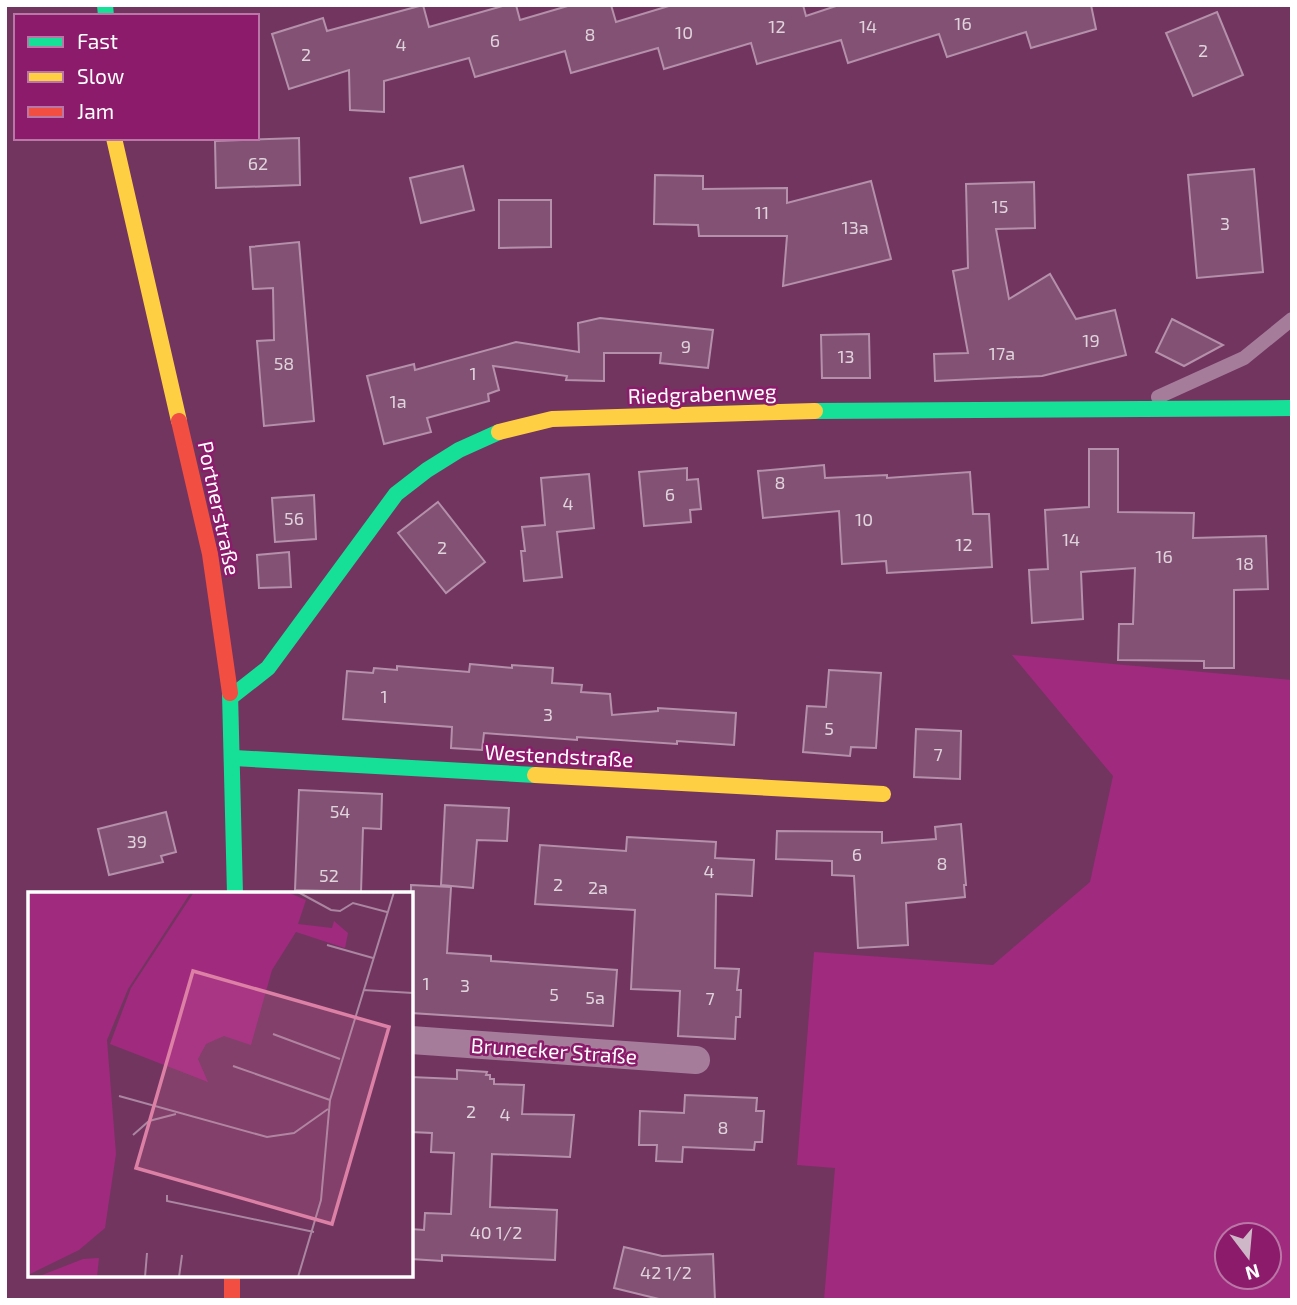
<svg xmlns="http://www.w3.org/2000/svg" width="1297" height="1305" viewBox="0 0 1297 1305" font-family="'Exo 2',sans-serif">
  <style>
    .green { fill: #a02a7e; fill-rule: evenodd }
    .building { fill: #825174; stroke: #b590aa; stroke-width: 2 }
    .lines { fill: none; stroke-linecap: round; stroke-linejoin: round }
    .lane { stroke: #a67c9b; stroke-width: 14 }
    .street { stroke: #a67c9b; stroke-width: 28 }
    .fast { stroke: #16e098; stroke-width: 16 }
    .slow { stroke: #ffcf43; stroke-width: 16 }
    .jam { stroke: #f24e42; stroke-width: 16 }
    .labels { text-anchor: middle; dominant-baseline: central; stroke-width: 5; stroke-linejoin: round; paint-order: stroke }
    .number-label { font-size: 18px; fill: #e0d4dc }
    .street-label { font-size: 21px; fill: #fff; stroke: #8c1b6b }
    .inset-road { fill: none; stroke: #aa86a0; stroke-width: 2 }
    .view { fill: #dd80a5; fill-opacity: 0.15; stroke: #dd80a5; stroke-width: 3.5 }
    .inset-edge { fill: none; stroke: #fff; stroke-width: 3.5 }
  </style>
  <rect width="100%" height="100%" fill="#723560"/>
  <!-- green -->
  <path class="green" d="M1012,655L1292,680V1300H824L835,1168L797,1165L814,952L993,965L1090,882L1113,776ZM1227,1235H1269V1277H1227Z"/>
  <!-- building -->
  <g class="building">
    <path d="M423,5L429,27L506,5H516L520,20L571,5H611L616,22L672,5H803L806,16L839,5H1091L1096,29L1031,48L1026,32L947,57L939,34L848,63L841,40L757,64L751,43L664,69L658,48L571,73L565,51L475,77L469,58L384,81V112L350,110L349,70L289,89L272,34L323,18L327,31Z"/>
    <path d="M1217,12L1243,75L1193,96L1166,33Z"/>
    <path d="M299,138L300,185L216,188L215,141Z"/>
    <path d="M463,166L474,210L421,223L410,178Z"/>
    <path d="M1254,169L1263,272L1197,278L1188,175Z"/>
    <path d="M655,175L703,176V189L787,188V203L871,181L891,259L783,286L787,236H699L698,225L654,224Z"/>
    <path d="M1034,182L1035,228L996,229L1009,299L1050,274L1076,319L1115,310L1126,355L1042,376L935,381L934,354L968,353L953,271L968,268L966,184Z"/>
    <path d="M499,200H551V247L499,248Z"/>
    <path d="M299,242L314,421L264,426L257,341L274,340L273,288L253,289L250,247Z"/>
    <path d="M600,318L713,330L708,368L660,363L661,353H604V381L566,380L567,376L493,366L499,390L488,394L489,401L427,418L431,432L384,444L367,376L414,364L415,370L516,342L579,352L578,323Z"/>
    <path d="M1172,319L1223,345L1184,366L1156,352Z"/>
    <path d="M869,334L870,378H822L821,335Z"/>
    <path d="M1089,449H1118V512L1194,513L1193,538L1266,536L1268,589L1234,590V668H1204V661L1118,660L1119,624H1133L1135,568L1081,572L1083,619L1032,623L1029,570L1048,569L1045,510L1089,507Z"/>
    <path d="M824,465L825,478L887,475V478L970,472L973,514H989L992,567L887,573L886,561L842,564L839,511L763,518L758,471Z"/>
    <path d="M687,468V480L698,479L701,509L690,510L691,522L644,526L639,472Z"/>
    <path d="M589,474L594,528L557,532L562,577L524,581L521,551H525L522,527L545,525L541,478Z"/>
    <path d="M314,495L316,539L275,542L272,498Z"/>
    <path d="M438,502L485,562L446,593L398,533Z"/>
    <path d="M289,552L291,587L259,588L257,555Z"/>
    <path d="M470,664L512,668V665L553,668L552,683L582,685L581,692L610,694L612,715L658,711V708L736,713L734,745L677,741V744L577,737V740L484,733L482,750L451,748L452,727L343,719L347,671L373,673L374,668L397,670V666L469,672Z"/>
    <path d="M829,670L881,673L876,748L851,747L850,756L803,752L807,706L826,707Z"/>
    <path d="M916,729L961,731L960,779L914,777Z"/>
    <path d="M299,790L382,794L381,829L363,828L361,892L295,890Z"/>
    <path d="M445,805L509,808L507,841L477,840L473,888L441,885Z"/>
    <path d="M166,812L176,852L161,856L163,862L109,875L98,829Z"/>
    <path d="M961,824L966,885H964L965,897L906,903L908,945L858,948L854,876L832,875V861L776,859L777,831L882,832V843L936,839L935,827Z"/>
    <path d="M627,837L716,842L715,858L754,860L752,896L716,894L715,968L739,969L737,990H741L740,1017H736L735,1039L678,1036L680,991L631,989L635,910L535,904L540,845L626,851Z"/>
    <path d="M411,885L451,887L447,953L491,956V961L617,970L613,1026L411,1013Z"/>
    <path d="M457,1070L487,1072L486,1075H490V1079H494V1084L524,1085L522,1114L574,1115L570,1157L492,1154L490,1207L557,1210L555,1260L442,1255V1261L411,1259V1229L424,1230L425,1213L451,1214L454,1153L431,1152L432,1133L411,1132V1077L457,1079Z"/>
    <path d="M685,1095L757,1098L756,1111H764L762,1142H755L754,1150L683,1147L682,1162L656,1161L657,1145H639L640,1111L684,1113Z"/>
    <path d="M624,1247L662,1256L713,1254L715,1300H663L614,1288Z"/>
  </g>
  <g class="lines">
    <!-- lane -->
    <path class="lane" d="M1158,397L1244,358L1292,319"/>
    <!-- street -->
    <path class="street" d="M411,1040L696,1060"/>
    <!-- fast -->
    <g class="fast">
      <path d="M105,5L106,16"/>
      <path d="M815,411L1292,408"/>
      <path d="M230,693L235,894"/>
      <path d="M231,697L268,668L396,494L427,470L459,450L499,432"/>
      <path d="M234,758L535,775"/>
    </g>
    <!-- slow -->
    <g class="slow">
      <path d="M114,138L179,421"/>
      <path d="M499,432L552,419L815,411"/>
      <path d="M535,775L883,794"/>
    </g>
    <!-- jam -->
    <g class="jam">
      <path d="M179,421L210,554L230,693"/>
      <path d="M232,1275V1300"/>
    </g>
  </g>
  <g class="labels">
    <!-- number labels -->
    <g class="number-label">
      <text x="963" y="23">16</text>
      <text x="777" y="26">12</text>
      <text x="868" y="26">14</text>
      <text x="684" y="32">10</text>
      <text x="590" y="34">8</text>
      <text x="495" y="40">6</text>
      <text x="401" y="44">4</text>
      <text x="1203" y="50">2</text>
      <text x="306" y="54">2</text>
      <text x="258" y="163">62</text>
      <text x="1000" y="206">15</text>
      <text x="762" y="212">11</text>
      <text x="1225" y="223">3</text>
      <text x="855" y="227">13a</text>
      <text x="1091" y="340">19</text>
      <text x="686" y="346">9</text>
      <text x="1002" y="353">17a</text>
      <text x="846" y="356">13</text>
      <text x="284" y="363">58</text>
      <text x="473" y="373">1</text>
      <text x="398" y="401">1a</text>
      <text x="780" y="482">8</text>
      <text x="670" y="494">6</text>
      <text x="568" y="503">4</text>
      <text x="294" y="518">56</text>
      <text x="864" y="519">10</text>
      <text x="1071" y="539">14</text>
      <text x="964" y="544">12</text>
      <text x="442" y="547">2</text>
      <text x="1164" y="556">16</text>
      <text x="1245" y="563">18</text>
      <text x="384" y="696">1</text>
      <text x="548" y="714">3</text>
      <text x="829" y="728">5</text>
      <text x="938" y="754">7</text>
      <text x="340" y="811">54</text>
      <text x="137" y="841">39</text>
      <text x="857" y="854">6</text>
      <text x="942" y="863">8</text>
      <text x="709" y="871">4</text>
      <text x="329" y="875">52</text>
      <text x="558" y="884">2</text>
      <text x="598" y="887">2a</text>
      <text x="426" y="983">1</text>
      <text x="465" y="985">3</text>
      <text x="554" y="994">5</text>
      <text x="595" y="997">5a</text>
      <text x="710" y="998">7</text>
      <text x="471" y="1111">2</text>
      <text x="505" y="1114">4</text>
      <text x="723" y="1127">8</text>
      <text x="496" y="1232">40 1/2</text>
      <text x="666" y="1272">42 1/2</text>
    </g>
    <!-- street labels -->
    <g class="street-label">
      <text transform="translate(702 393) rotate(-2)">Riedgrabenweg</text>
      <text transform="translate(220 508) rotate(78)">Portnerstraße</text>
      <text transform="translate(559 755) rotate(3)">Westendstraße</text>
      <text transform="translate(554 1050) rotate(4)">Brunecker Straße</text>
    </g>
  </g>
  <!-- overview -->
  <g transform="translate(28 892)">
    <rect width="385" height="385" fill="#723560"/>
    <path d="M0,0H163L100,97L79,148L88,262L77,336L51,358L0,383ZM166,0H259L278,8L270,32L304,36L306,29L320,41L317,56L268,40L244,78L223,153L196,144L178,152L170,167L180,190L82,152L103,96ZM71,366L69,385H9L55,367Z" fill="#a02a7e"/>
    <path class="inset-road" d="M270,0L303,18L312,19L325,11L359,20M299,53L345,66M335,98L385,101M245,142L312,167M205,174L302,208M91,204L239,245L266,241L300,217M105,243L121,229L148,222M139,303V309L286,340M117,385L119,361M151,385L154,363M270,385L293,308L302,208L366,0"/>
    <path class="view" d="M165,79L361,135L304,332L108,276Z"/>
    <rect width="385" height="385" class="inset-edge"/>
  </g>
  <!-- border -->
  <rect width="1297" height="1305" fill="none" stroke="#ffffff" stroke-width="14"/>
  <!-- legend -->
  <rect x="14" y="14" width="245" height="126" fill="#8c1b6b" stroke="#ba76a6" stroke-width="2"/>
  <rect x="28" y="37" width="35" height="10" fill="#16e098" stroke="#ba76a6" stroke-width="2"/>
  <text x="77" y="49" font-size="21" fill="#ffffff">Fast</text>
  <rect x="28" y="72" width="35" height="10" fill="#ffcf43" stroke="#ba76a6" stroke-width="2"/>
  <text x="77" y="84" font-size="21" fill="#ffffff">Slow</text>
  <rect x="28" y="107" width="35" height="10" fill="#f24e42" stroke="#ba76a6" stroke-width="2"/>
  <text x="77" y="119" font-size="21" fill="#ffffff">Jam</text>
  <!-- north arrow -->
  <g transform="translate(1248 1256) rotate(164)"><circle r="33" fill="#8c1b6b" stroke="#ba76a6" stroke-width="2"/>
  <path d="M0-5L12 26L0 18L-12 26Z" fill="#ceb8c7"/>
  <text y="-10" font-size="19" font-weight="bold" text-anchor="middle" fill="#ffffff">N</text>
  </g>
</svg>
